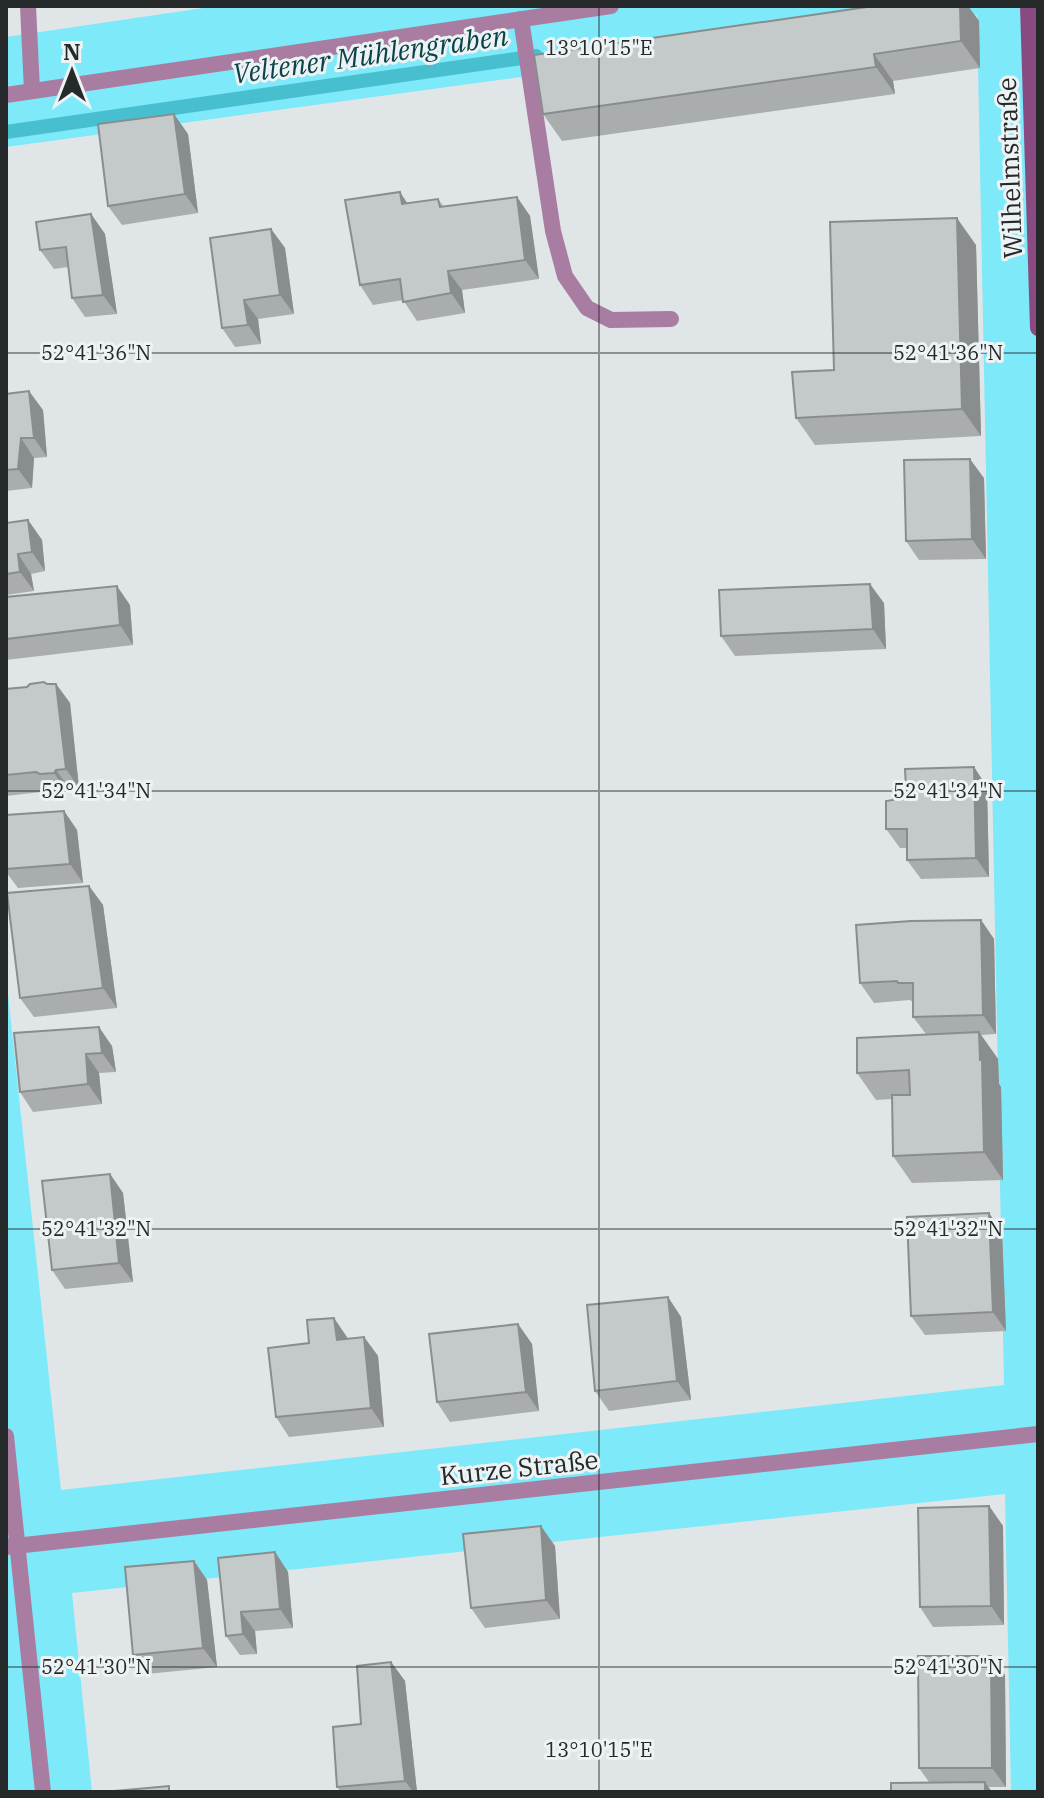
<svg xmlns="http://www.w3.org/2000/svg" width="1044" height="1798" viewBox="0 0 1044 1798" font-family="'IBM Plex Serif',serif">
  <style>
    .green { fill: #7de9f9 }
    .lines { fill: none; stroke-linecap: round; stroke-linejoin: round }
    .stream { stroke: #47bfcf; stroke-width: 14 }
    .lane { stroke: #a97da2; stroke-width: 16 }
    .street { stroke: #a97da2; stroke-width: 16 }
    .secondary { stroke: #894a81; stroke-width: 16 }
    .wall { fill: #a9adae }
    .shaded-wall { fill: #898d8d }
    .building { fill: #c4c9ca; stroke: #898d8d; stroke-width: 2 }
    .ticks { fill: none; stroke: #262929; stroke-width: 2; stroke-opacity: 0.45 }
    .labels { text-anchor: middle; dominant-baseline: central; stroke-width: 6; stroke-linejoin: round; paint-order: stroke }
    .street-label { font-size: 26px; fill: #262929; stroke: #edf3f4 }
    .water-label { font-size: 28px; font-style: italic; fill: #0c434a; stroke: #edf3f4 }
    .ticks-label { font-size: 20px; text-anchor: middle; fill: #262929; stroke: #edf3f4; stroke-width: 6; stroke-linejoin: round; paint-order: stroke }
  </style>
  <rect width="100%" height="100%" fill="#e0e6e7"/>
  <!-- green -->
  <path class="green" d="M217,6H1038V1792H1011L1005,1494L72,1593L92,1792H6V975L61,1490L1004,1385L977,15L6,147V37Z"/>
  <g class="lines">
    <!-- stream -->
    <path class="stream" d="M6,132L536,56"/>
    <!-- lane -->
    <g class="lane">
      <path d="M28,6L32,91"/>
      <path d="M521,19L553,231L565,276L587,308L611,320L671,319"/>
    </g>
    <!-- street -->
    <g class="street">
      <path d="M6,95L611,6"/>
      <path d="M6,1436L43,1792"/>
      <path d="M6,1547L1038,1434"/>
    </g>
    <!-- secondary -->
    <path class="secondary" d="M1028,6L1038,328"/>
  </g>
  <!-- wall -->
  <g class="wall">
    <path d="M874,6H968L979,21L980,68L893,81L895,94L562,141L543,114Z"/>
    <path d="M188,134L198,213L122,225L108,206Z"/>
    <path d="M517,197L530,216L539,279L462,290L465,313L417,321L403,300L373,305L360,285L407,203L438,199L444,207Z"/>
    <path d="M91,214L105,234L117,314L85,317L72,298L68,267L54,269L40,250Z"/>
    <path d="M271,229L285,248L294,314L258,319L261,344L235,347L222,328Z"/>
    <path d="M976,245L981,436L815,445L796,418L834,370Z"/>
    <path d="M6,394L43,410L47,457L34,458L32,488L6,491Z"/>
    <path d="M984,478L986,559L919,560L906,541Z"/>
    <path d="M28,520L42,540L45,571L31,574L34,591L6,595V523Z"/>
    <path d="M6,597L130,605L133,645L6,660Z"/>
    <path d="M884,603L886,649L735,656L721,636Z"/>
    <path d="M56,684L70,703L79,788L70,789L67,792L53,794L50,791L6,796V689Z"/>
    <path d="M974,767L987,787L989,877L921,879L907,860V848H900L886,829L893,800Z"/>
    <path d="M64,811L77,830L83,883L18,888L6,872V815Z"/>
    <path d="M89,886L103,905L117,1008L34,1017L20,998Z"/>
    <path d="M981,920L994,939L996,1034L981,1035L998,1059L999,1084L1001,1087L1003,1180L912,1183L893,1156L892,1099L876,1100L857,1073L926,1034L913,1017V1002L910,1000L874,1003L860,983Z"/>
    <path d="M14,1033L112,1046L116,1072L99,1073L102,1104L33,1112L20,1092Z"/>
    <path d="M110,1174L123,1193L133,1282L65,1289L52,1270Z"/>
    <path d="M989,1213L1002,1232L1006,1331L925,1335L911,1316Z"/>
    <path d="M668,1297L681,1317L691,1400L609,1411L595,1391Z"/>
    <path d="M518,1324L532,1344L539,1411L450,1422L437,1402Z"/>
    <path d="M347,1337L348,1339L364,1337L378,1356L384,1427L289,1437L276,1417L309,1343Z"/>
    <path d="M989,1506L1003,1526L1004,1625L933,1627L920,1607Z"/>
    <path d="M555,1546L560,1619L485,1628L471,1608Z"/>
    <path d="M275,1552L288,1572L293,1628L255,1631L257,1654L240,1655L226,1636Z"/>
    <path d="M194,1561L207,1580L217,1667L147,1674L133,1655Z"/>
    <path d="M991,1656L1005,1675L1006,1787H988L929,1782L919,1768Z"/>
    <path d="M391,1662L405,1681L417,1792H341L337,1787L361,1724Z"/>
  </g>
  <!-- shaded-wall -->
  <g class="shaded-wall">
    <path d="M960,6H968L979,21L980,68L961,41Z"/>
    <path d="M874,54L893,81L895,94L876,67Z"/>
    <path d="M174,114L188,134L198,213L185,194Z"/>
    <path d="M400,192L413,212L402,204Z"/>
    <path d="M517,197L530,216L539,279L525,260Z"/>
    <path d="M91,214L105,234L117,314L103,295Z"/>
    <path d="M957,218L976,245L981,436L962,409Z"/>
    <path d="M271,229L285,248L294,314L280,295Z"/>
    <path d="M448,271L462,290L465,313L451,293Z"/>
    <path d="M244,300L258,319L261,344L248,325Z"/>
    <path d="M29,391L43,410L47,457L34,438Z"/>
    <path d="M21,438L34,458L32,488L18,469Z"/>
    <path d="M970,459L984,478L986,559L972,539Z"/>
    <path d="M28,520L42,540L45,571L32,552Z"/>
    <path d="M18,554L31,574L34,591L20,572Z"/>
    <path d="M870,584L884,603L886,649L873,629Z"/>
    <path d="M117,586L130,605L133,645L120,625Z"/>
    <path d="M56,684L70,703L79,788L66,769Z"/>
    <path d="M974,767L987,787L989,877L976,858Z"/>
    <path d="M56,770L70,789L67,792L54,773Z"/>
    <path d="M64,811L77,830L83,883L70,864Z"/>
    <path d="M89,886L103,905L117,1008L103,988Z"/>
    <path d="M981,920L994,939L996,1034L983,1015Z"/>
    <path d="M99,1027L112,1046L116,1072L102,1053Z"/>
    <path d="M979,1032L998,1059L999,1084L1001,1087L1003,1180L984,1152Z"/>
    <path d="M86,1054L99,1073L102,1104L88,1084Z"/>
    <path d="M110,1174L123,1193L133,1282L119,1263Z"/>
    <path d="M989,1213L1002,1232L1006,1331L993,1312Z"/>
    <path d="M668,1297L681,1317L691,1400L677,1381Z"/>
    <path d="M334,1318L347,1337L350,1359L337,1340Z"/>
    <path d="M518,1324L532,1344L539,1411L526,1392Z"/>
    <path d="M364,1337L378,1356L384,1427L371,1408Z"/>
    <path d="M989,1506L1003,1526L1004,1625L991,1606Z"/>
    <path d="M541,1526L555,1546L560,1619L546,1600Z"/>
    <path d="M275,1552L288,1572L293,1628L280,1609Z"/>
    <path d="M194,1561L207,1580L217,1667L203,1648Z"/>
    <path d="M241,1612L255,1631L257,1654L243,1634Z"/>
    <path d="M991,1656L1005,1675L1006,1787L992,1768Z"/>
    <path d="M391,1662L405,1681L417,1792H413L405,1781Z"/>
    <path d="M985,1782L992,1792H985Z"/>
  </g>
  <!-- building -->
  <g class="building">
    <path d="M874,6H960L961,41L874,54L876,67L543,114L534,55Z"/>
    <path d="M174,114L185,194L108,206L98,124Z"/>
    <path d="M400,192L402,204L438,199L440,207L517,197L525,260L448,271L451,293L403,302L400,279L360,285L345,200Z"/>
    <path d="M91,214L103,295L72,298L66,247L40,250L36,222Z"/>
    <path d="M957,218L962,409L796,418L792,372L834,370L830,222Z"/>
    <path d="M271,229L280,295L244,300L248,325L222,328L210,238Z"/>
    <path d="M29,391L34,438H21L18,469L6,470V394Z"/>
    <path d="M970,459L972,539L906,541L904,460Z"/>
    <path d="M28,520L32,552L18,554L20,572L6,574V523Z"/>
    <path d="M870,584L873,629L721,636L719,590Z"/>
    <path d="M117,586L120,625L6,639V597Z"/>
    <path d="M44,682L47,684H56L66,769L56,770L54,773L40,774L36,772L6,775V689L27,687L30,684Z"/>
    <path d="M974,767L976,858L907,860V829H886V801L893,800V789H906L905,769Z"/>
    <path d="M64,811L70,864L6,869V815Z"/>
    <path d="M89,886L103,988L20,998L7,893Z"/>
    <path d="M981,920L983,1015L913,1017V983H898L897,981L860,983L856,925L911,921Z"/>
    <path d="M99,1027L102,1053L86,1054L88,1084L20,1092L14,1033Z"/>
    <path d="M979,1032L980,1060H982L984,1152L893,1156L892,1095H910L909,1070L857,1073V1038Z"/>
    <path d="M110,1174L119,1263L52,1270L42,1181Z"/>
    <path d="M989,1213L993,1312L911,1316L907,1217Z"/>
    <path d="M668,1297L677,1381L595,1391L587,1305Z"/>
    <path d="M334,1318L337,1340L364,1337L371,1408L276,1417L268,1348L309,1343L307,1320Z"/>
    <path d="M518,1324L526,1392L437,1402L429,1334Z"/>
    <path d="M989,1506L991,1606L920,1607L918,1508Z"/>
    <path d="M541,1526L546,1600L471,1608L463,1534Z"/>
    <path d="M275,1552L280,1609L241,1612L243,1634L226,1636L218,1558Z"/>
    <path d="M194,1561L203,1648L133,1655L125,1567Z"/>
    <path d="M918,1656H991L992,1768H919Z"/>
    <path d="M391,1662L405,1781L337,1787L333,1727L361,1724L357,1666Z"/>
    <path d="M985,1782V1792H891V1783Z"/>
    <path d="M169,1786V1792H103Z"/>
  </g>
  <!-- ticks -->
  <path class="ticks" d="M599,6V1792M6,353H1038M6,791H1038M6,1229H1038M6,1667H1038"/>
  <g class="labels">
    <!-- street labels -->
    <g class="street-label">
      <text transform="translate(1009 168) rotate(-92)">Wilhelmstraße</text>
      <text transform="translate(519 1467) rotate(-6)">Kurze Straße</text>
    </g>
    <!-- water labels -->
    <g class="water-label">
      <text transform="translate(370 54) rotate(-8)">Veltener Mühlengraben</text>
    </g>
  </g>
  <g class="ticks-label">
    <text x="599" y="55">13°10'15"E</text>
    <text x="96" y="360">52°41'36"N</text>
    <text x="948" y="360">52°41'36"N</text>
    <text x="96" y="798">52°41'34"N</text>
    <text x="948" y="798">52°41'34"N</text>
    <text x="96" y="1236">52°41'32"N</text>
    <text x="948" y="1236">52°41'32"N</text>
    <text x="96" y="1674">52°41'30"N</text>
    <text x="948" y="1674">52°41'30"N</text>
    <text x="599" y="1757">13°10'15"E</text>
  </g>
  <!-- border -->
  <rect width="1044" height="1798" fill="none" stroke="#262929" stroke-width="16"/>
  <!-- north arrow -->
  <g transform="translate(72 72)" stroke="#edf3f4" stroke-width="6" paint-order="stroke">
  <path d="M0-6L14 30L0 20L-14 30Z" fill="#262929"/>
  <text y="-12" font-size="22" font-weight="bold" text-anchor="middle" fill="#262929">N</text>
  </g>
</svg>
